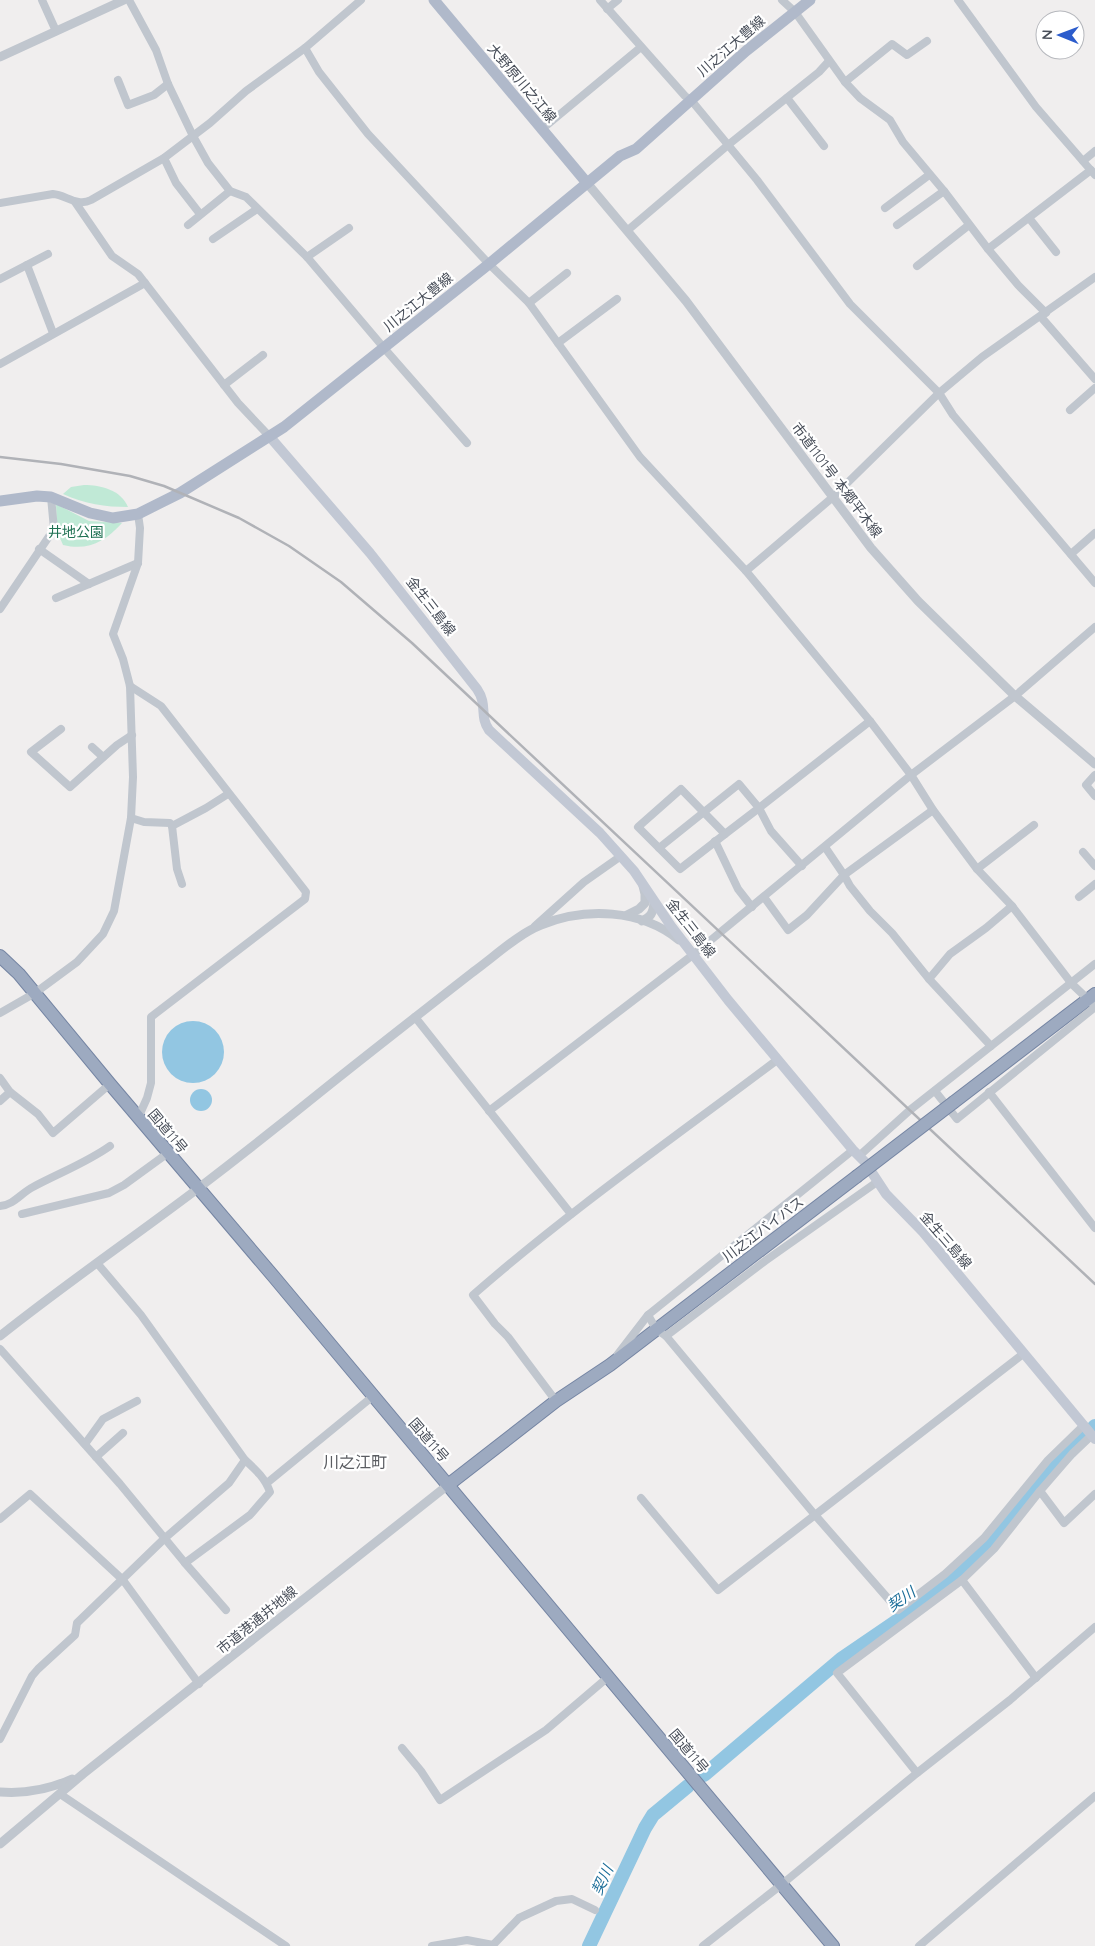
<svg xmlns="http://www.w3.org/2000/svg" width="1095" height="1946" viewBox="0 0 1095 1946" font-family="Quicksand,'Noto Sans JP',sans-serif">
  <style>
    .green { fill: #c0e9d6 }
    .water { fill: #92c6e2 }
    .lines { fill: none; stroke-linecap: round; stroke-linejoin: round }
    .river { stroke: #92c6e2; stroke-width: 14 }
    .trunk-casing { stroke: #7585a3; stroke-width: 14 }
    .minor { stroke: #c0c6ce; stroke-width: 8 }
    .tertiary { stroke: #c0c6ce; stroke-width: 9 }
    .secondary { stroke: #c2c8d4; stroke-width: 10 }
    .primary { stroke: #b0b9ca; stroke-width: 11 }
    .trunk { stroke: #9daac0; stroke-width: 12 }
    .rail { stroke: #b0b2b7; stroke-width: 2.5 }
    .trunk-bridge-casing { stroke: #7585a3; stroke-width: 14; stroke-linecap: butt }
    .trunk-bridge { stroke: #9daac0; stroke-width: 12 }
    .labels { text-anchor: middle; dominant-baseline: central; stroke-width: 4.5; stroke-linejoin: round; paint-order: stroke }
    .street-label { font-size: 14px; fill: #484e59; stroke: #fff }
    .park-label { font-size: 14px; fill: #207254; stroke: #fff }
    .water-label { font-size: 15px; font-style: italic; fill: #1b6d98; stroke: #fff }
    .quarter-label { font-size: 16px; fill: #5b5d62; stroke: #fff }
  </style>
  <rect width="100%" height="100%" fill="#f0eeee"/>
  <!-- green -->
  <g class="green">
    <path d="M84,485C101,485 121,490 128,507C105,507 85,504 63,494L71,487Z"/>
    <path d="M56,504L89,521L122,523C105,542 88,551 63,545L57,531Z"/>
  </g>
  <!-- water -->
  <g class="water">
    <circle cx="193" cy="1052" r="31"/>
    <circle cx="201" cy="1100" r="11"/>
  </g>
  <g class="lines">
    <!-- river -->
    <g class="river">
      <path d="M704,1775L841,1659L926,1601L952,1579L984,1550L1047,1475L1095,1426"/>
      <path d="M589,1946L645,1828L653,1815L688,1786"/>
    </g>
    <!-- trunk casing -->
    <g class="trunk-casing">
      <g id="trunk">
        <path d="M0,956L19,974L110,1084L274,1277L833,1946"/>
        <path d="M954,1102L1095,994"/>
        <path d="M448,1485L556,1401L610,1365L856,1177"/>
      </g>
    </g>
    <!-- minor -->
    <g class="minor">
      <path d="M42,0L56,31"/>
      <path d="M129,0L156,50L168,84L193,136L208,163L230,191L246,197L307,257L384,348L467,443"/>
      <path d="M600,0L685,96L691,100L757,180L850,304L939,393L953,415L1095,583"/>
      <path d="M782,0L795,12L845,82L860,98L890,120L903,142L944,191L988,249L1018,285L1046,313"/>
      <path d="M958,0L1036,107L1095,175"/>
      <path d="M607,9L618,0"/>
      <path d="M305,48L319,72L368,134L489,264L529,303L640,457L746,571L870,721L911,775L933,810L977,869L1012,906L1072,984L1095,1006"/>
      <path d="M118,80L128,105L154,95L168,84"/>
      <path d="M845,82L892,44L907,55L927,41"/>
      <path d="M787,98L824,146"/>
      <path d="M541,130L641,47"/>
      <path d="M164,158L176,183L200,214"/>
      <path d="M1083,161L1095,151"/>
      <path d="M75,202L112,256L138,274L238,403L270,437"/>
      <path d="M0,203L53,194C66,195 77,207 91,200L164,158L210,123L246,91L305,48L361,0"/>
      <path d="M885,208L929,175"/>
      <path d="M1029,218L1056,252"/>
      <path d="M188,225L230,191"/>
      <path d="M897,225L944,191"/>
      <path d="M628,230L728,145L819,72L829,61"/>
      <path d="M213,239L257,209"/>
      <path d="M988,249L1091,170"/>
      <path d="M307,257L349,228"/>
      <path d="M27,265L53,333"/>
      <path d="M917,266L969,225"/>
      <path d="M0,279L48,254"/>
      <path d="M529,303L567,273"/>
      <path d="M1041,317L1095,379"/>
      <path d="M558,343L617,299"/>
      <path d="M0,364L145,283"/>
      <path d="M224,385L263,355"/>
      <path d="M1070,410L1095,388"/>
      <path d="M39,549L89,584"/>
      <path d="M1071,554L1095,533"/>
      <path d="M746,571L833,497L939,393L982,357L1095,277"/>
      <path d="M56,598L138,563"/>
      <path d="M0,609L54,529L51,497"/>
      <path d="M130,686L161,706L306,892L305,899L151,1017V1083L147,1098L138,1118"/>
      <path d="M61,729L31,752L70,787L117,745L132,735"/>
      <path d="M92,747L103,757"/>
      <path d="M1095,775L1086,785L1095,796"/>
      <path d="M681,789L725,834L680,869L638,827Z"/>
      <path d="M131,818L144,822L170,823L172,826"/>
      <path d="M715,841L738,889L752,907"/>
      <path d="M825,847L844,875L850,886L870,911L892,933L929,979"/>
      <path d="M659,848L739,784L759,808L725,834"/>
      <path d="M1083,852L1095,866"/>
      <path d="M802,866L771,831L759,808L870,721"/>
      <path d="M977,869L1034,825"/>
      <path d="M182,884L177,869L172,826L206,808L228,794"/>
      <path d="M764,897L788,930L807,915L844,875L933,810"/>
      <path d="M1079,897L1095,884"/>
      <path d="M535,926L584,882L621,856"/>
      <path d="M0,1013L35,993L77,962L103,934L114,911L131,818L133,777L130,686L123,659L113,634L138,563L140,528L138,514"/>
      <path d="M415,1017L571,1214"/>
      <path d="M991,1046L929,979L950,954L986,928L1012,906"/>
      <path d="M0,1078L10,1092L38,1114L53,1133L110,1084"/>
      <path d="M935,1091L957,1119L1095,1007"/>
      <path d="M989,1092L1095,1228"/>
      <path d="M0,1101L10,1092"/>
      <path d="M489,1111L694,954L911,775L1015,696L1095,627"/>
      <path d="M853,1150L648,1315L656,1329L666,1336L765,1261L877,1182"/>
      <path d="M859,1156L910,1110L1095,964"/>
      <path d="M0,1206C14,1205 21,1193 33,1187C59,1173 86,1163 110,1146"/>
      <path d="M22,1214L109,1193L124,1185L168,1153"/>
      <path d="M666,1336L815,1515L1023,1354"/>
      <path d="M0,1349L120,1484L185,1563L250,1515L270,1492C265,1478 256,1470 245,1460L141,1315L97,1263"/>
      <path d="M618,1354L648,1315"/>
      <path d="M556,1401L508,1337L495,1324L473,1295C569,1211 675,1137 777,1060"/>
      <path d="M85,1444L103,1419L137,1401"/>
      <path d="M96,1457L123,1433"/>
      <path d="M267,1483L372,1397"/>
      <path d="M1040,1491L1064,1523L1095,1494"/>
      <path d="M641,1498L718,1590L815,1515L898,1610L945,1574L984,1538L1048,1460L1084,1425"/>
      <path d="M0,1519L30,1494L123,1580L199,1684"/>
      <path d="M185,1563L226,1610"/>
      <path d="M962,1580L1036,1678"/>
      <path d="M0,1739L32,1676L38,1669L75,1635L77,1623L165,1538L229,1483L245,1460"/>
      <path d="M402,1748L421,1771L440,1800L546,1730L607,1678"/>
      <path d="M917,1773L837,1673L962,1580L994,1549L1040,1491L1072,1454L1092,1435"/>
      <path d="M60,1794L286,1946"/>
      <path d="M432,1946L467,1940L493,1945L519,1918L556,1901L572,1899L595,1910"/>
      <path d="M703,1946L781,1885L917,1773L1010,1700L1095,1627"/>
      <path d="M919,1946L1095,1796"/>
    </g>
    <!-- tertiary -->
    <g class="tertiary">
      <path d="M0,57L124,0"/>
      <path d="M587,183L686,301L871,548L918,601L1015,696L1095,764"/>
      <path d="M627,915L639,909L645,903V894L643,886"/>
      <path d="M642,921C651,917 653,913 654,903"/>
      <path d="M0,1336C64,1285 131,1239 196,1190C239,1157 281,1124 323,1090C373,1050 423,1011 473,972C494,957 518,934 541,925C585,907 641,909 679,940"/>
      <path d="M0,1792C26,1794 48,1790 72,1779"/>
      <path d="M0,1844L83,1774L448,1485"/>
    </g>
    <!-- secondary -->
    <path class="secondary" d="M270,437L370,553L477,689C488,705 479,716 489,730L600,833L634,871L671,926L728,1000L853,1150L865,1162L886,1194L923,1232L1095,1439"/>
    <!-- primary -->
    <g class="primary">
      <path d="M434,0L587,183"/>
      <path d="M0,501L37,496L51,497L90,513L113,518L138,514L180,493L284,427L489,264L620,156L636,149L746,51L810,0"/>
    </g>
    <!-- trunk -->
    <use href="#trunk" class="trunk"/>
    <!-- rail -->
    <path class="rail" d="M0,457L61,464L130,476L164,486L239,518L289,546L341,582L412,643L1095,1284"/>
    <!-- trunk-bridge casing -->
    <g class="trunk-bridge-casing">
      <path id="trunk-bridge" d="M856,1177L954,1102"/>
    </g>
    <!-- trunk-bridge -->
    <use href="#trunk-bridge" class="trunk-bridge"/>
  </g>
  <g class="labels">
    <!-- street labels -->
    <g class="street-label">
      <text transform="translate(731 46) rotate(-41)">川之江大豊線</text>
      <text transform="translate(522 83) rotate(50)">大野原川之江線</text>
      <text transform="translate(418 302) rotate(-39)">川之江大豊線</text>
      <text transform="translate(837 480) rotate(53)">市道1101号 本郷平木線</text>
      <text transform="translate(431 606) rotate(52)">金生三島線</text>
      <text transform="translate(691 928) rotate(52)">金生三島線</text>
      <text transform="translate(168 1131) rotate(50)">国道11号</text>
      <text transform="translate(763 1229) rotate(-37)">川之江バイパス</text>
      <text transform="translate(946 1240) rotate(49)">金生三島線</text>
      <text transform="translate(429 1440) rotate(49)">国道11号</text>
      <text transform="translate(257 1620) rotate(-39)">市道港通井地線</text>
      <text transform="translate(689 1751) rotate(50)">国道11号</text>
    </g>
    <!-- park labels -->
    <g class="park-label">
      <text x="76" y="532">井地公園</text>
    </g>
    <!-- water labels -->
    <g class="water-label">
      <text transform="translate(901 1599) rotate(-35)">契川</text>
      <text transform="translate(602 1880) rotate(-65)">契川</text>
    </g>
    <!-- quarter labels -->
    <g class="quarter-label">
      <text x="355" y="1462">川之江町</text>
    </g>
  </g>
  <!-- north arrow -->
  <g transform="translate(1060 35) rotate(271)"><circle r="24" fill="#ffffff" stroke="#b6b8bd"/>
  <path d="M0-4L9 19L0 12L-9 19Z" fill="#2c5ccc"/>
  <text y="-8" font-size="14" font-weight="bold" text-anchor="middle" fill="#484e59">N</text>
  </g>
</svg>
